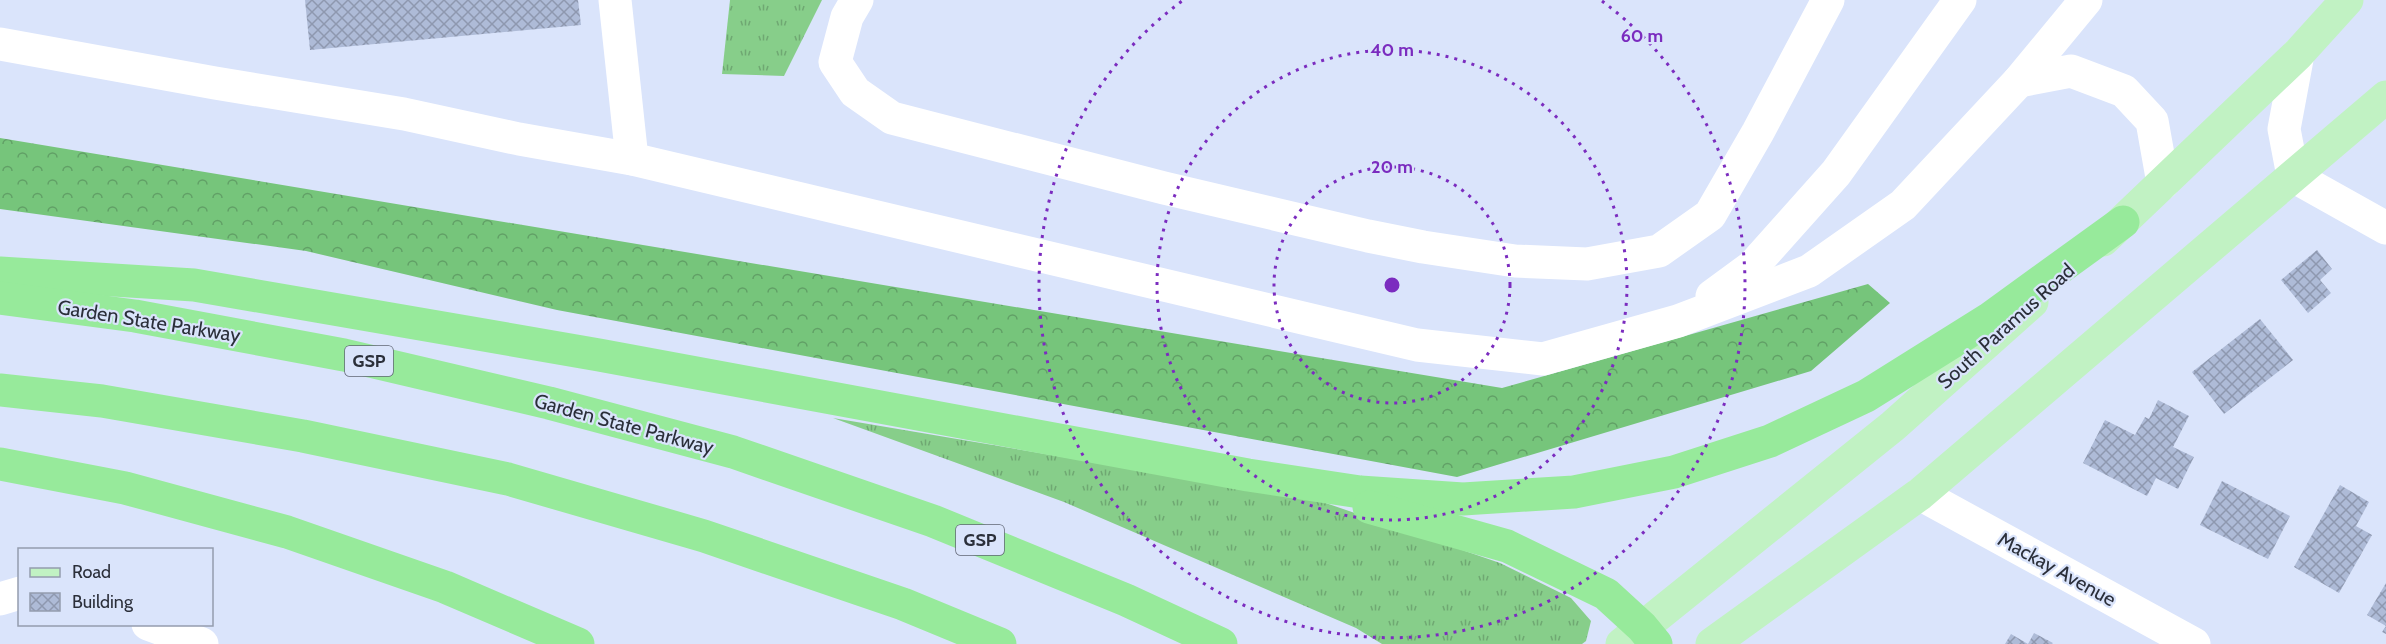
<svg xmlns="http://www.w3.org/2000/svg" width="2386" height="644" viewBox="0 0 2386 644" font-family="Cabin,sans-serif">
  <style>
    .grass { fill: url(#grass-tufts) }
    .forest { fill: url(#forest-crowns) }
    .building { fill: url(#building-cross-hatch) }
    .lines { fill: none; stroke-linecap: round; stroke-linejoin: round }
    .minor { stroke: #fff; stroke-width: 33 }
    .major { stroke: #c1f2c3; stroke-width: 33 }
    .highway { stroke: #97ea9b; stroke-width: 33 }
    .ring { fill: none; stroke: #7b2cbf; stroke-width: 3; stroke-dasharray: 3 6 }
    .labels { text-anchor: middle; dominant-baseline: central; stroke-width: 4.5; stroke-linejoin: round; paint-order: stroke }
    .shield { fill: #dae4fb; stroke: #606574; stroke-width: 1.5 }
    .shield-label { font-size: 18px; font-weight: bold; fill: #2b2f3a }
    .street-label { font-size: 20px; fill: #2b2f3a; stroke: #dae4fb }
    .centre { fill: #7b2cbf; stroke: #dae4fb; stroke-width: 3 }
    .ring-label { font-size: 18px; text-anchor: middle; font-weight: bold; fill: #7b2cbf; stroke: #dae4fb; stroke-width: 4.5; stroke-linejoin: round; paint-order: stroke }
  </style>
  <defs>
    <pattern id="grass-tufts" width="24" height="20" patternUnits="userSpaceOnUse" patternTransform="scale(1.5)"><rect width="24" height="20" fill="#87ce8a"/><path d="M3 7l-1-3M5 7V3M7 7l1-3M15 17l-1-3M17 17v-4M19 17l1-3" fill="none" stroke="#6fa872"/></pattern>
    <pattern id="forest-crowns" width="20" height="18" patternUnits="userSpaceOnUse" patternTransform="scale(1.5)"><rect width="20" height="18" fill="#76c57b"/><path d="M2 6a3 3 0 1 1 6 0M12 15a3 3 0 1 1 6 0" fill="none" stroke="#61a066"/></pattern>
    <pattern id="building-cross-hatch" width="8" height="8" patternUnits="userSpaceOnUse" patternTransform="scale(1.5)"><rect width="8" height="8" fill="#aebbd7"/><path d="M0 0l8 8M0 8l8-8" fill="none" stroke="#8e98af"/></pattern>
  </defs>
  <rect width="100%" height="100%" fill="#dae4fb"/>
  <!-- grass -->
  <g class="grass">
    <path d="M730,0H822L784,76L722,74Z"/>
    <path d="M833,418L1317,500L1500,563L1571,598L1591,621L1586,641L1582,644H1382L1356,628L1064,502Z"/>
  </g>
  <!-- forest -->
  <path class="forest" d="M0,138L1502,388L1868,284L1890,303L1811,371L1457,477L557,310L306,251L0,209Z"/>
  <!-- building -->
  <g class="building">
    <path d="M305,0H578L581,25L310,50Z"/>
    <path d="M2317,250L2332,269L2320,280L2331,293L2308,313L2281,280Z"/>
    <path d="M2260,319L2293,360L2224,414L2192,372Z"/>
    <path d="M2158,400L2189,416L2173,447L2194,457L2178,489L2156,478L2147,496L2083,463L2105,420L2135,435L2145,417L2149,419Z"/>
    <path d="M2222,481L2290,516L2268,559L2200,525Z"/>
    <path d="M2340,485L2369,502L2356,526L2372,535L2339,593L2294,567Z"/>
    <path d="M2386,583V634L2382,632L2386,626L2367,615Z"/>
    <path d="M2034,633L2053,643L2052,644H2005L2011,634L2028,644Z"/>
  </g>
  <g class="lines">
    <!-- minor -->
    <g class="minor">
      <path d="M615,0L632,159"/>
      <path d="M857,0L847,17L835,62L855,92L892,118L1164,188L1368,236L1423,247L1515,261L1587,264L1659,251L1710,215L1758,132L1828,0"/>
      <path d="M0,44L215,83L404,114L519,139L632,159L1417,345L1543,359L1678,321L1809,271L1903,205L2019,81L2086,0"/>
      <path d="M2298,54L2284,129L2293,176L2386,228"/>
      <path d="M2019,81L2071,71L2124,91L2152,121L2163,183"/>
      <path d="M1712,296L1753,266L1836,173L1960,0"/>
      <path d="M1920,494L2194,644"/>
      <path d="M0,599L20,593"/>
      <path d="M148,624L202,644"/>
    </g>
    <!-- major -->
    <g class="major">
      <path d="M2103,240L2298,54L2347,0"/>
      <path d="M1622,644L1893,426L2032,302"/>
      <path d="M1712,644L1920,494L2386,97"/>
    </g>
    <!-- highway -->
    <g class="highway">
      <path d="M0,273L194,285L599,355L1248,475L1360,492L1463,499L1574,492L1674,472L1770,441L1866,396L1989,319L2123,222"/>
      <path d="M0,298L135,316L344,355L549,403L733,452L933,521L1126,600L1221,644"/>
      <path d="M0,390L102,401L303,436L508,479L704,536L903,604L1000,644"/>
      <path d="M0,464L125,488L287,532L445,587L578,644"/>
      <path d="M1369,507L1507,546L1606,594L1642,627L1656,644"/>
    </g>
  </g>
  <!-- distance rings -->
  <g class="ring">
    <circle cx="1392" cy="285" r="118"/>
    <circle cx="1392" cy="285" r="235"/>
    <path d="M1602 1A353 353 0 1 1 1182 1"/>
  </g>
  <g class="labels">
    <!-- shield labels -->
    <g class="shield">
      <rect x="345" y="346" width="48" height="30" rx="4.5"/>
      <rect x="956" y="525" width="48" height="30" rx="4.5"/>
    </g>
    <g class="shield-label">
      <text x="369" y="361">GSP</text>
      <text x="980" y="540">GSP</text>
    </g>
    <!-- street labels -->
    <g class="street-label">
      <text transform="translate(149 321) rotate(9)">Garden State Parkway</text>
      <text transform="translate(2006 326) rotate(-42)">South Paramus Road</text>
      <text transform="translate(624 424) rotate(15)">Garden State Parkway</text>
      <text transform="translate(2057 569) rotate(29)">Mackay Avenue</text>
    </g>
  </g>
  <circle cx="1392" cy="285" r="9" class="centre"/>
  <g class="ring-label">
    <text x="1642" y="42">60 m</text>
    <text x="1392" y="56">40 m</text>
    <text x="1392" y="173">20 m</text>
  </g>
  <!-- legend -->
  <rect x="18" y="548" width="195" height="78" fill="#dae4fb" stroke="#949cae" stroke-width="1.5"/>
  <rect x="30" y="568" width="30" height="9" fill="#c1f2c3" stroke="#949cae" stroke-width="1.5"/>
  <text x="72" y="578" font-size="18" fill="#2b2f3a">Road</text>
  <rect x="30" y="593" width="30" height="18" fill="url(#building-cross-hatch)" stroke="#949cae" stroke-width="1.5"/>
  <text x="72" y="608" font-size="18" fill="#2b2f3a">Building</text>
</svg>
